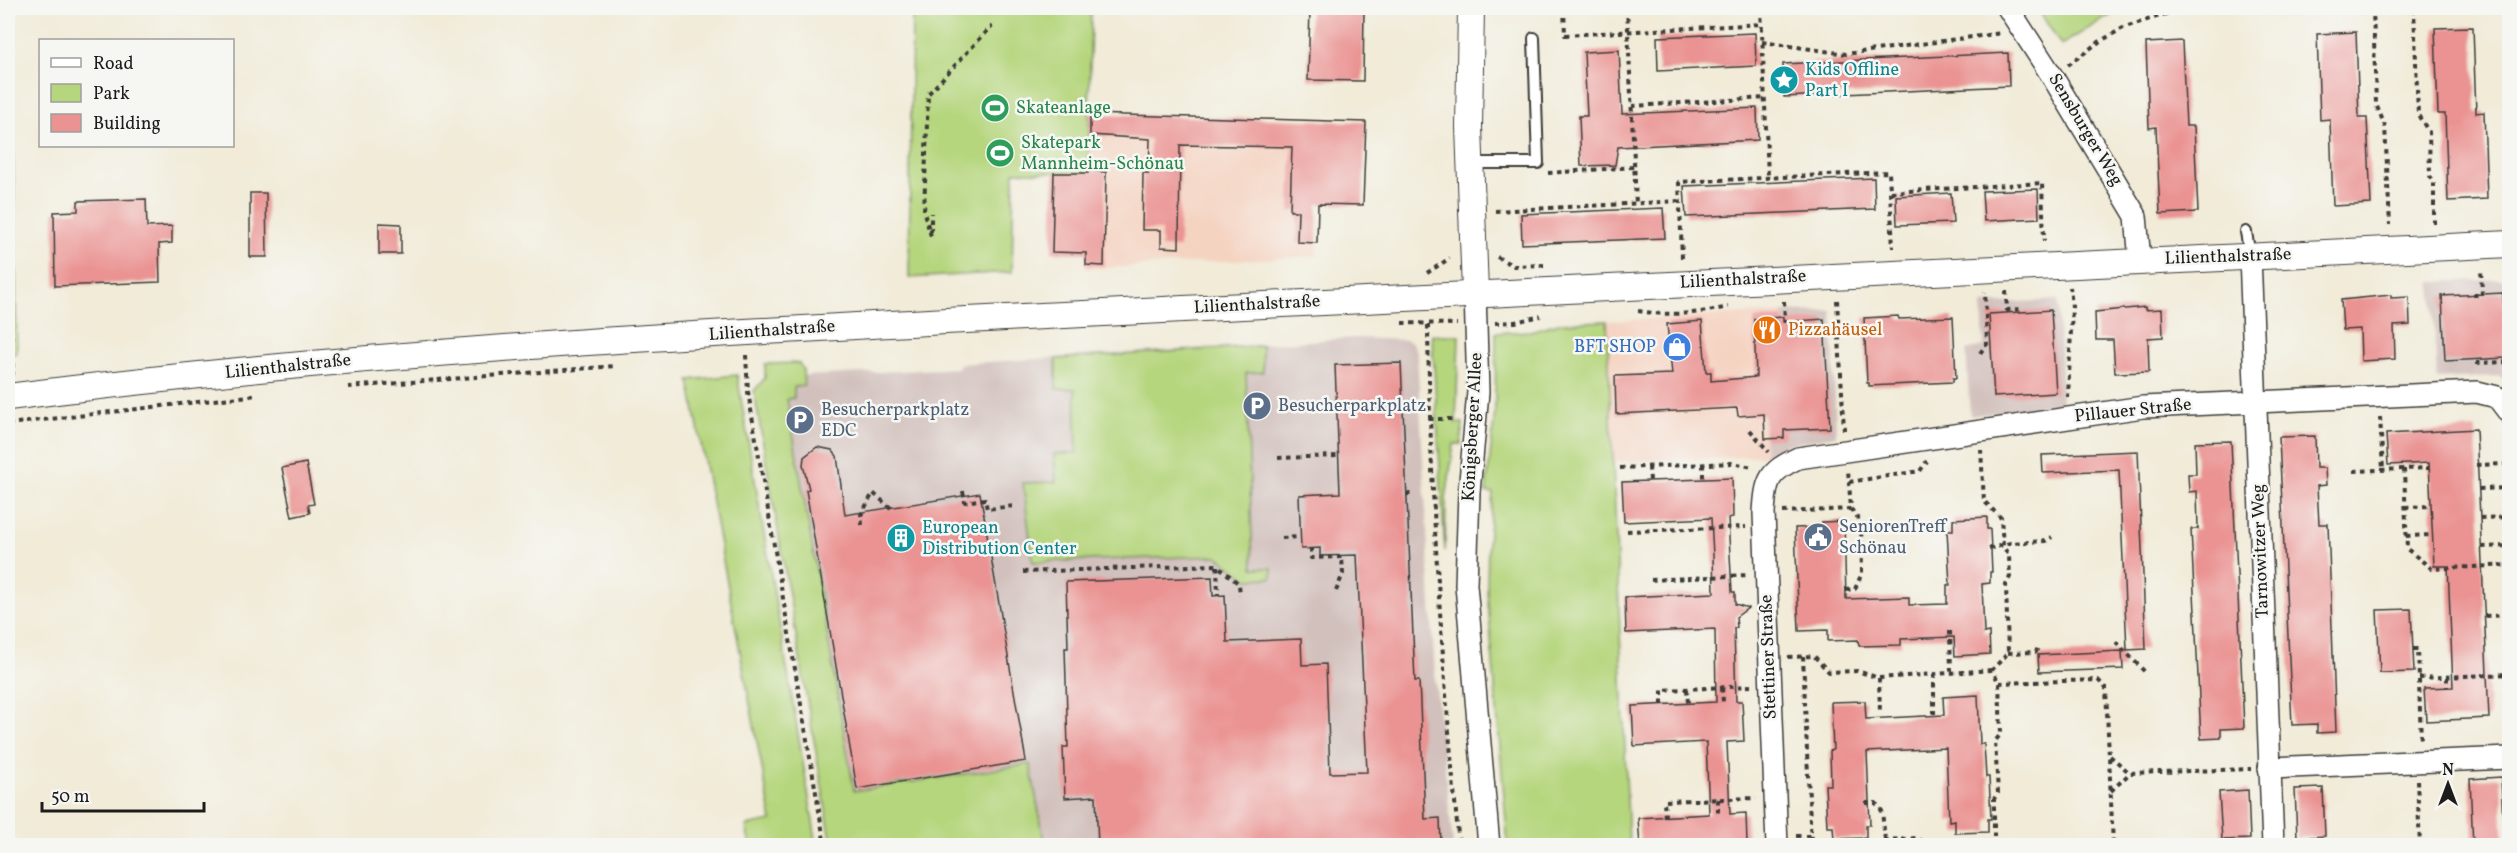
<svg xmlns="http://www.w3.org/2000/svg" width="2517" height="853" viewBox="0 0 2517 853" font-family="Vollkorn,serif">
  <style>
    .built { fill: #f5d3c1 }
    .industrial { fill: #d1c0bc }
    .green { fill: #b5d67d; stroke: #68794c; stroke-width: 1.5 }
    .building { fill: #ea9392 }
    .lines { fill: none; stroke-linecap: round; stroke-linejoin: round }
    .service-casing { stroke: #3c3b38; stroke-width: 14 }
    .minor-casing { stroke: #3c3b38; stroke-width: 24 }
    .tertiary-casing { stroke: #3c3b38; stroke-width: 28 }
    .path { stroke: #3c3b38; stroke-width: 4; stroke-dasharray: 4.5 4.5; stroke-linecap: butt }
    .service { stroke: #fff; stroke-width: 10 }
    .minor { stroke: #fff; stroke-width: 21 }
    .tertiary { stroke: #fff; stroke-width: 26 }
    .labels { text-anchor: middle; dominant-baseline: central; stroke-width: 5; stroke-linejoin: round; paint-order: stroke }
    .culture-label { font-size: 18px; fill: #0d838f; stroke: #f6f6f2; text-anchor: start }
    .leisure-label { font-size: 18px; fill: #27864d; stroke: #f6f6f2; text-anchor: start }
    .street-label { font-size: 18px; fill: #1c1c1c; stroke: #f6f6f2 }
    .food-label { font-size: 18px; fill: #c56008; stroke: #f6f6f2; text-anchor: start }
    .shop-label { font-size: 18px; fill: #366cbe; stroke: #f6f6f2; text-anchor: end }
    .service-label { font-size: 18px; fill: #4e5e75; stroke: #f6f6f2; text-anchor: start }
  </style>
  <rect width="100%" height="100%" fill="#f6f6f2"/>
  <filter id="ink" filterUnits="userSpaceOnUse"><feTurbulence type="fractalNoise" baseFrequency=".0167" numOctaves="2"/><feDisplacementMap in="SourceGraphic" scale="12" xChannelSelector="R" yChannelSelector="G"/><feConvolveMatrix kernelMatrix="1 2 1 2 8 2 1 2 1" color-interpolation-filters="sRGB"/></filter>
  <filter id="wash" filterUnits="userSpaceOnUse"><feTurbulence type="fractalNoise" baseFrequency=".008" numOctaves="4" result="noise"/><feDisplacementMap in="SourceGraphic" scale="24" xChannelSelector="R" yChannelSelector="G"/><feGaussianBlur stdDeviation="1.35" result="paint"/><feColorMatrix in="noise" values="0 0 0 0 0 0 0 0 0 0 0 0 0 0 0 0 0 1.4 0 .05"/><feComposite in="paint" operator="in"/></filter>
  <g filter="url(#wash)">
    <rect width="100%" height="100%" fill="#f1ebd8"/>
    <!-- built -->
    <g class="built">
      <path d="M1090,114L1320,119L1317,256L1086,269Z"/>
      <path d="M1783,312L1784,345L1760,347L1765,456L1613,462L1607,321Z"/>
    </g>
    <!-- industrial -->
    <g class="industrial">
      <path d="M2509,279V384L2500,376L2437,379L2432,282Z"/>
      <path d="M2058,300L2062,403L1970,416L1966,350L1984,346L1982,304Z"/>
      <path d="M1832,311L1836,436L1784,445L1765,456L1760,346L1784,345L1783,312Z"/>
      <path d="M1356,338L1406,340L1413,344L1417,352L1435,677L1453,845H839L765,378L959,368V364Z"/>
    </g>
    <!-- green -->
    <g class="green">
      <path d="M8,8H10L17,353L8,355Z"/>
      <path d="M912,8H1091L1088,173L1014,172L1012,272L909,278Z"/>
      <path d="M2037,8H2114V13L2061,45Z"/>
      <path d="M1607,321L1629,845H1508L1487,590L1488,543L1493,493L1486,492L1495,413L1496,333L1530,331L1559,323Z"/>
      <path d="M1432,335H1459L1456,423H1463L1461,444H1454L1446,499L1445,551Z"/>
      <path d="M1262,346L1263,372L1246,373L1253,568H1272V578L1248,579L1217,556L1033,562L1023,483L1056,482L1054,454L1077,453L1075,389H1056V359Z"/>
      <path d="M799,363L803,370L804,386L794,387V398L787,399L854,791L1030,764L1045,845H832L754,391L765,378V364Z"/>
      <path d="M737,375L817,845H750L746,826L772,821L689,380Z"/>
    </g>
    <g id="blocks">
      <!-- building -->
      <g class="building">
        <path d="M1310,8H1364L1363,81L1308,80Z"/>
        <path d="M2473,27L2476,113L2484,112L2487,199L2448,201L2445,114H2438L2435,28Z"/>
        <path d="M2356,32L2359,118H2367L2371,204L2333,206L2330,119L2320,120L2317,34Z"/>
        <path d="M1755,33L1756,66L1658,71L1657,37Z"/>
        <path d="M2182,41L2186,126H2194L2198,212L2160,214L2156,127L2149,128L2146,43Z"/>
        <path d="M1619,50L1622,114L1757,108L1758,140L1618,147L1615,165L1581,166L1579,116H1587L1584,52Z"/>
        <path d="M2008,53L2009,86L1784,97L1783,64Z"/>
        <path d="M1090,114L1366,122L1363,205L1318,204L1317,243L1297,242L1298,211H1290L1292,147L1180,145L1179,248L1161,247V230H1142L1143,173H1149L1150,139L1090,135Z"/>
        <path d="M1088,171L1106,172L1104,266L1086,265V253L1052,252L1054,173H1088Z"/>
        <path d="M1874,178L1875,209L1686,217L1684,186Z"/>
        <path d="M2038,189L2039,218L1984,221L1982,191Z"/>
        <path d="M250,193H266L267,257H250Z"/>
        <path d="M1951,193L1953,223L1897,225L1896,196Z"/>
        <path d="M146,199L147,227L172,226V243L159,244L160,282L55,286L54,212L78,211V201Z"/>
        <path d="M1663,208L1665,238L1522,244L1521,214Z"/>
        <path d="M379,223L401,224V254H379Z"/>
        <path d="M2503,293L2506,358L2445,361L2442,296Z"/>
        <path d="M2391,295V298L2409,297L2410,325L2394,326L2395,359L2361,361L2360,329L2343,330L2341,300Z"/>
        <path d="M2145,307V310L2162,309L2163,337L2148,338L2149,372L2115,373L2113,340H2096L2095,312Z"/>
        <path d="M2051,310L2056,393L1994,397L1989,314Z"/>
        <path d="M1898,316L1899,319L1953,317L1956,378H1953V382L1869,386V383H1867L1864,318Z"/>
        <path d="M1783,317V322L1824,319L1830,428L1784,430V438L1765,439L1764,414L1738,416L1737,408L1616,414L1615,376L1672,374L1667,324L1702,321L1706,372H1711V381L1756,377L1754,319Z"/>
        <path d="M1401,363L1415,681H1419L1425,819L1440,818L1441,846H1098L1096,796L1065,798L1063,747H1068L1065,648H1068L1066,582L1212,577L1213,596L1225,595L1227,642L1301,639L1302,665L1326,664L1330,773L1367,772L1357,555L1320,556V548L1301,549L1299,495L1340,493L1335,365Z"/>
        <path d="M2476,429L2489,718L2426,721L2424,688L2453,687L2448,566H2434L2429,463L2388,465L2386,434Z"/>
        <path d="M2315,436L2316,468H2325L2326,485L2317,486L2319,524H2328L2336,732L2317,733V724L2292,725L2279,437Z"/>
        <path d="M2231,441L2244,728L2221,729V738L2201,739L2191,529H2198L2197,491L2189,492L2188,474H2196L2195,442Z"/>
        <path d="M817,447L832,450L837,456L845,515L980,493L1026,761L857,789L806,490L809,489L803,465L804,457Z"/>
        <path d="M2138,451L2146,649L2127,650L2119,470L2043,473L2042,455Z"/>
        <path d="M306,463L314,504L308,505L310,513L292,517L282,468Z"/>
        <path d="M1732,478L1733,517L1728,518L1732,592H1735V604L1748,608L1736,617L1737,628H1734L1736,701H1742L1744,741L1727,742L1730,814L1746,813L1747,846H1640L1638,818L1709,814L1706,742L1634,746L1632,706L1716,702L1715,629L1626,633L1625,597L1714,593L1713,555L1711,518L1624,522L1622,482Z"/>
        <path d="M1987,517V529H1990L1992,572H1990V583L1982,584L1984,633L1989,632L1990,654L1955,656L1954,637L1901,639V645L1859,646L1858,640L1828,641V630L1799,631L1795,528L1822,527V522L1844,521L1846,599L1909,597V605L1947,604V585H1950L1947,530H1953V519Z"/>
        <path d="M2411,609L2414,672L2380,673L2377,610Z"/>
        <path d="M2122,651L2123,669L2039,672L2038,655Z"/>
        <path d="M1978,695L1980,744H1984L1986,777H1989L1991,819H1988V832L1955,833V820L1949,821L1946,748L1867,752L1870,825H1866V838L1834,839L1833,827H1827L1825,785H1831L1830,751L1833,750L1831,702L1865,701L1866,719L1944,715L1943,697Z"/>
        <path d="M2501,777L2504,846H2473L2470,779Z"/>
        <path d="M2323,788L2325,836L2297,838L2295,789Z"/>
        <path d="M2248,790L2250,839L2222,840L2219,792Z"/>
      </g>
    </g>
  </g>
  <g filter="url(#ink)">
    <use href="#blocks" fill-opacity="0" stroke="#3c3b38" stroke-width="1.5"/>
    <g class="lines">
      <!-- service casing -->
      <g class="service-casing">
        <g id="service">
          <path d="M1471,163H1538L1534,38"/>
          <path d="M2246,232L2250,256"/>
        </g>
      </g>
      <!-- minor casing -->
      <g class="minor-casing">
        <g id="minor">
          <path d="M2008,8L2052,76L2136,216L2140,261"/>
          <path d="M2250,256L2273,846"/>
          <path d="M1475,292L1478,392L1469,492L1466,585L1489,846"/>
          <path d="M2269,768L2510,758"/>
          <path d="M1777,846L1764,513C1766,480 1768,472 1798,458L2143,407L2477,392L2497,397L2510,414"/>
        </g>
      </g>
      <!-- tertiary casing -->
      <g class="tertiary-casing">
        <g id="tertiary">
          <path d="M1471,8L1469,127L1475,292"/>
          <path d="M8,397C391,348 777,329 1163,310C1612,287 2061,266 2510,244"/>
        </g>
      </g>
      <!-- path -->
      <g class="path">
        <path d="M1564,8L1565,35L1762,24"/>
        <path d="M1627,8L1636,204"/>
        <path d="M1761,8L1768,177"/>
        <path d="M2373,8L2376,104L2385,126L2390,225"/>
        <path d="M2414,8L2418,115L2429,132L2430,176L2434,182V223"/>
        <path d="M1762,42L1846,54L2002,33"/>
        <path d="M2068,65L2099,42L2125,27L2185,8"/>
        <path d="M1632,106L1765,98"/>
        <path d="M1548,173L1634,167"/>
        <path d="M1891,192L2042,183L2044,241"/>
        <path d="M1495,211L1679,201"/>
        <path d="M931,232V213"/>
        <path d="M931,236L924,213L928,94L992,26"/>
        <path d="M8,246L13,375"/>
        <path d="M1497,257L1514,266L1544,265"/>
        <path d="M1682,258L1679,182L1889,172L1893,248"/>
        <path d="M1427,273L1450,258"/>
        <path d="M2006,291L2007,310L2020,309"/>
        <path d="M2473,295H2482L2481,269"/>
        <path d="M1837,300L1844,430"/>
        <path d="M1784,301L1785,321L1791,322"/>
        <path d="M1638,311C1668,316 1698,314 1728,307"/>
        <path d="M1402,323L1457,324"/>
        <path d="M1495,323L1515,322L1541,316"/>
        <path d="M1428,325C1430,499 1443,672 1459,846"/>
        <path d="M1980,353L1987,344L1985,292"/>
        <path d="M746,355L748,392L825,846"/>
        <path d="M2476,363L2510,362"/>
        <path d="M348,387L616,366"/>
        <path d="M2068,398L2072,307L2070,287"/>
        <path d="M2380,417L2383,470"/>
        <path d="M1429,419H1455"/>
        <path d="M8,424L257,395"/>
        <path d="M1750,430L1769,452"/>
        <path d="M1278,458L1338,456"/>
        <path d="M1703,464V479"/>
        <path d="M2476,465L2510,464"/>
        <path d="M1649,467L1650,481"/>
        <path d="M1620,468L1732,463L1753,467"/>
        <path d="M2404,469L2407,549L2432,569L2510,565"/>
        <path d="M2354,471L2429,468"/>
        <path d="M1849,482L1920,471L1927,461"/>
        <path d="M2479,489L2510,488"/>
        <path d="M963,491L965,502L985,499L987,509L1014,506"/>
        <path d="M1406,494H1412"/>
        <path d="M2405,507L2431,506"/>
        <path d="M1783,512L1851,509"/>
        <path d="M2480,518L2510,517"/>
        <path d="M862,525L861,515L873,493L891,508"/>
        <path d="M1627,531L1746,527"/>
        <path d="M2406,536L2432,535"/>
        <path d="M1282,538L1298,537"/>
        <path d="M2482,547L2510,546"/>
        <path d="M1311,548V558L1342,557L1343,574L1336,591"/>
        <path d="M1989,549L2010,543L2046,541L2052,537"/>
        <path d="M1217,566L1218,595"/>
        <path d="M1023,572L1217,565L1239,584L1240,595"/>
        <path d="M1651,580L1748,575"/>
        <path d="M1846,590L1855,589L1862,573L1861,522L1851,509L1848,470"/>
        <path d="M2485,616L2510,615"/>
        <path d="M1950,631L1951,672"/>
        <path d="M2116,642L2146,673"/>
        <path d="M2413,649H2418L2421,743"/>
        <path d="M2008,653L2036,652L2039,645"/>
        <path d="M1803,656L1811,846"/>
        <path d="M1788,657L1814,656L1829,672L1857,671L1879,678L1992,670"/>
        <path d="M1934,674V714"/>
        <path d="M2447,677V687"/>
        <path d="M1879,678L1880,714"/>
        <path d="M2419,678L2510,674"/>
        <path d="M1999,683L2098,680L2106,688L2113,846"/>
        <path d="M1722,688L1723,702"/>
        <path d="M1687,689L1688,703"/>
        <path d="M1662,704V690L1751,686"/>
        <path d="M2110,756L2130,773L2251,769"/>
        <path d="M2417,780L2420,846"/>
        <path d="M2111,791L2130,773"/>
        <path d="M1718,799V814"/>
        <path d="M1865,803H1876L1882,811L1885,840"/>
        <path d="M1665,817L1664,801L1756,798"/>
        <path d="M1796,836H1811"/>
        <path d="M1877,846L1885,840L1917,838L1929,845L1994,842V799L1998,793L1995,741L2001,734L1999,683L1992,670L2008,653L2006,584L2010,577L2009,556L2003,546L2001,518L1984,501L1981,450"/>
      </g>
      <!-- service -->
      <use href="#service" class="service"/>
      <!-- minor -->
      <use href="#minor" class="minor"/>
      <!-- tertiary -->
      <use href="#tertiary" class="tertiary"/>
    </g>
  </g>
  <!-- icons -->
  <defs>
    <g id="sight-disc" transform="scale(1.5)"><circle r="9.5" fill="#0f9aa8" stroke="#f6f6f2"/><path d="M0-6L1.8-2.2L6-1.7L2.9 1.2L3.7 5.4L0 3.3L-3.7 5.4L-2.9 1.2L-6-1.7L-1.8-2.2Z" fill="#fff"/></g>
    <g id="stadium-disc" transform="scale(1.5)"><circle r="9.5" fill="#2e9e5b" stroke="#f6f6f2"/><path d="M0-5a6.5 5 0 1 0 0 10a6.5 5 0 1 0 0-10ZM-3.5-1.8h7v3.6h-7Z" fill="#fff"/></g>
    <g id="restaurant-disc" transform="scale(1.5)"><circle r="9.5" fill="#e8710a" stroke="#f6f6f2"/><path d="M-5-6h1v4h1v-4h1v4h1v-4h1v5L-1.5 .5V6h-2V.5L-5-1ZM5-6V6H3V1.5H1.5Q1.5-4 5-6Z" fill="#fff"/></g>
    <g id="shop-disc" transform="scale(1.5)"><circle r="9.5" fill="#3f7fe0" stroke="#f6f6f2"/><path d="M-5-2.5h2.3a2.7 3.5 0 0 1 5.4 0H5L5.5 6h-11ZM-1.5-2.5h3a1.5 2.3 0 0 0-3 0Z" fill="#fff"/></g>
    <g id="parking-disc" transform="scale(1.5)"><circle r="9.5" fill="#5c6f8a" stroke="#f6f6f2"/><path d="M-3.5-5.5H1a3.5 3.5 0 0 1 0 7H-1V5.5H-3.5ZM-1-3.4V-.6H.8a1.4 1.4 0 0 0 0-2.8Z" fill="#fff"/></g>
    <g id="civic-disc" transform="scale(1.5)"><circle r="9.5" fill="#5c6f8a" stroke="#f6f6f2"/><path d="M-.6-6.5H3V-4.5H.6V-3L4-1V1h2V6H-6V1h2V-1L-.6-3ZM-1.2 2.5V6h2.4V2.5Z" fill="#fff"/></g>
    <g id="building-disc" transform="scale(1.5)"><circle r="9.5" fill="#0f9aa8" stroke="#f6f6f2"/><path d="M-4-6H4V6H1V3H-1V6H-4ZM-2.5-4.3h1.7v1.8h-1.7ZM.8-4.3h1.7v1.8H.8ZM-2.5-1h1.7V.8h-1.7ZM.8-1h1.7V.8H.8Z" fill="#fff"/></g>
  </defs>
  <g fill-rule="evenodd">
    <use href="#sight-disc" x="1784" y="80"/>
    <use href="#stadium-disc" x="995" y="108"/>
    <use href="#stadium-disc" x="1000" y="153"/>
    <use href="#restaurant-disc" x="1767" y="330"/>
    <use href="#shop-disc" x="1677" y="347"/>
    <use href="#parking-disc" x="1257" y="406"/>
    <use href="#parking-disc" x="800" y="420"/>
    <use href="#civic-disc" x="1818" y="537"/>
    <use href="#building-disc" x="901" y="538"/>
  </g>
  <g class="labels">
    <!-- culture labels -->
    <g class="culture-label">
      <text x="1805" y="70">Kids Offline<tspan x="1805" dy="21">Part I</tspan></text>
      <text x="922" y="528">European<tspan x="922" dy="21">Distribution Center</tspan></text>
    </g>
    <!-- leisure labels -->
    <g class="leisure-label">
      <text x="1016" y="108">Skateanlage</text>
      <text x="1021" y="143">Skatepark<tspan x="1021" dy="21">Mannheim-Schönau</tspan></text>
    </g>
    <!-- street labels -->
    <g class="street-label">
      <text transform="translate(2085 130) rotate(59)">Sensburger Weg</text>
      <text transform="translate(2228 257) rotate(-2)">Lilienthalstraße</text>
      <text transform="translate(1743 280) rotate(-3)">Lilienthalstraße</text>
      <text transform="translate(1257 305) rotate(-3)">Lilienthalstraße</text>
      <text transform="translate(772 331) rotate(-4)">Lilienthalstraße</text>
      <text transform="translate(288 367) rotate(-6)">Lilienthalstraße</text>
      <text transform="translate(2133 411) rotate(-6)">Pillauer Straße</text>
      <text transform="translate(1473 427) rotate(-87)">Königsberger Allee</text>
      <text transform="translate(2261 551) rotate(-92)">Tarnowitzer Weg</text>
      <text transform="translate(1769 657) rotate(-92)">Stettiner Straße</text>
    </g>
    <!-- food labels -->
    <g class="food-label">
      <text x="1788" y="330">Pizzahäusel</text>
    </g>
    <!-- shop labels -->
    <g class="shop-label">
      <text x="1656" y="347">BFT SHOP</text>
    </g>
    <!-- service labels -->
    <g class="service-label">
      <text x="1278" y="406">Besucherparkplatz</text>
      <text x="821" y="410">Besucherparkplatz<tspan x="821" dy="21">EDC</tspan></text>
      <text x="1839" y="527">SeniorenTreff<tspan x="1839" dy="21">Schönau</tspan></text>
    </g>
  </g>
  <!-- margin -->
  <rect width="2517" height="853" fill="none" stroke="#f6f6f2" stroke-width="30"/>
  <!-- legend -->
  <rect x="39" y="39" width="195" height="108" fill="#f6f6f2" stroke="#9f9f9c" stroke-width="1.5"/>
  <rect x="51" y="58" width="30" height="9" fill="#ffffff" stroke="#9f9f9c" stroke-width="1.5"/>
  <text x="93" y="69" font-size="18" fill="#1c1c1c">Road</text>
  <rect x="51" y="84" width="30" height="18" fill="#b5d67d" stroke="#9f9f9c" stroke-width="1.5"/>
  <text x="93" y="99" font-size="18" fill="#1c1c1c">Park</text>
  <rect x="51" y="114" width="30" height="18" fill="#ea9392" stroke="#9f9f9c" stroke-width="1.5"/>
  <text x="93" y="129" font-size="18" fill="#1c1c1c">Building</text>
  <!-- north arrow -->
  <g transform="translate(2448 784)" stroke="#f6f6f2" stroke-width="4.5" paint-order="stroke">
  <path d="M0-4.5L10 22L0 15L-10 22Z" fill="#1c1c1c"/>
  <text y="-9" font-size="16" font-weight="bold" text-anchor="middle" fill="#1c1c1c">N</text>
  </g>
  <!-- scale -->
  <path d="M42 802v9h162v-9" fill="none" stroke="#1c1c1c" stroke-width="3"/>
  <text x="51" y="802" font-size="18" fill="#1c1c1c" stroke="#f6f6f2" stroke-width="4.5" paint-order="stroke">50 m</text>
</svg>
